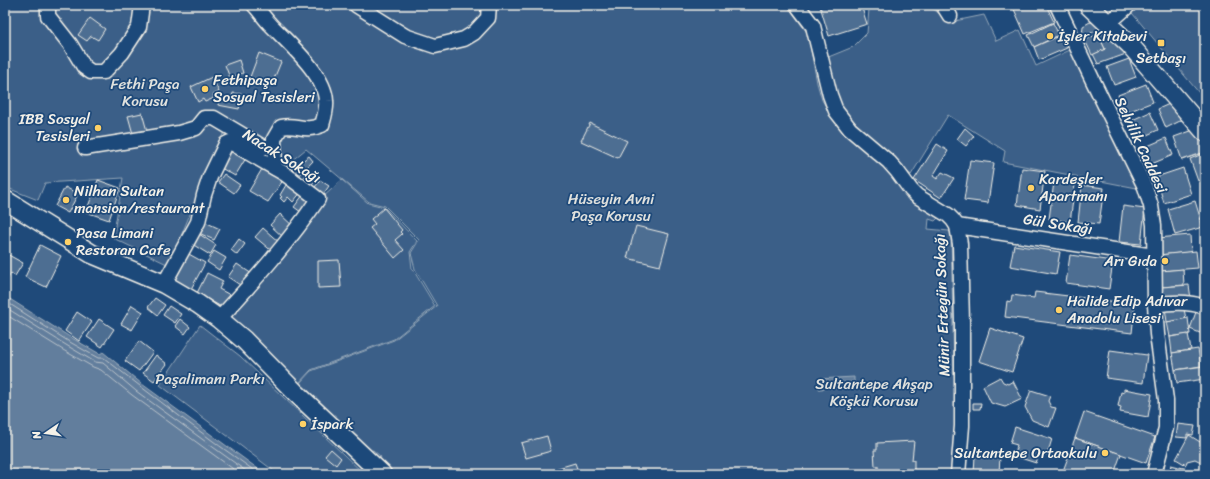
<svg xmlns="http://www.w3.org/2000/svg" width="1210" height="479" viewBox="0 0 1210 479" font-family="Sriracha,sans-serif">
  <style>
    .green { fill: #3a5f88; stroke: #97a8b8 }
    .water { fill: #627e9d; stroke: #9cacbb }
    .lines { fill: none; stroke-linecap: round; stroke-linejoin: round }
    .shore { stroke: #bac3ca; stroke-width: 1 }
    .building { fill: #4d6e92; stroke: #f4f1e8 }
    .minor-casing { stroke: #f4f1e8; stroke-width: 17 }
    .major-casing { stroke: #f4f1e8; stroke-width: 21 }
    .minor { stroke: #1f4a7a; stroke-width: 14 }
    .major { stroke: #1f4a7a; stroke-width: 18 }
    .poi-dot { fill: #ffd166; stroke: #1f4a7a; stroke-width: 1.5 }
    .labels { text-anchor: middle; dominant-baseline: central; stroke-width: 3.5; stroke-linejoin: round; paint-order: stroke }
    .poi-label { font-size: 15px; fill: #f4f1e8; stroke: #1f4a7a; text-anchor: start }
    .park-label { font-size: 15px; fill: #e1e2de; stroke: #1f4a7a }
    .street-label { font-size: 15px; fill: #f4f1e8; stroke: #1f4a7a }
  </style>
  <rect width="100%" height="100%" fill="#1f4a7a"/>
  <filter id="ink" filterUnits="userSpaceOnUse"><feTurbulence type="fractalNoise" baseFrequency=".025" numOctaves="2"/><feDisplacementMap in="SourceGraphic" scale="8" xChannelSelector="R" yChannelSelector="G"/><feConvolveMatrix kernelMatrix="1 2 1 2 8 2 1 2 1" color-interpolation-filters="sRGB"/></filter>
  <g filter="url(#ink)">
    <!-- green -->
    <g class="green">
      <path d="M5,5H787L808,34L817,83L822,100L833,119L849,135L889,169L902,185L907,199L938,218L935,221L929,219L928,229L949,231L951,233L954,372L957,412L952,474H392L379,460L381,457L373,450L370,451L344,425L298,385L311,371L394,340L437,306L415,269L411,253L419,240L385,206L369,202L306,149L285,166L278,155L260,154L223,134L169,265L113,238L123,178L45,183L38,200L5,187Z"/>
      <path d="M867,5H928L950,22L984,15L996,41L1020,30L1036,66L1070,50L1152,191L1003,162L1005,151L948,115L911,175L864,132L835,101L826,58L853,47L867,33L869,9Z"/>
      <path d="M1129,5H1205V100L1127,7Z"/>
      <path d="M342,180L368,203L384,207L417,241L410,252L412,268L435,306L394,339L311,370L299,383L229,316L323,197Z"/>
      <path d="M200,325L240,356L364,474H278L160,385Z"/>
    </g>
    <!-- water -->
    <g class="water">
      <path d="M5,296L70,337L100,354L103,352L142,384L265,474H5Z"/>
      <path d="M854,377V387L819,389L818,379Z"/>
    </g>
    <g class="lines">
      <!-- shore -->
      <g class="shore">
        <path d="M5,301L68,341L98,358H104C155,398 206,437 259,474"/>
        <path d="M5,307L66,345L95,362L103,363L136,391L250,474"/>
        <path d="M5,314L63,350L93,367L101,370L132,395L240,474"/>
      </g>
    </g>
    <!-- building -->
    <g class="building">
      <path d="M824,5H861L867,24L829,36L820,6Z"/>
      <path d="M1017,5H1046L1054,22L1025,34L1013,7Z"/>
      <path d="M90,18L105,29L98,40L91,36L87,41L78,35Z"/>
      <path d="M1090,22L1096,23L1102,28L1082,37L1083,26Z"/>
      <path d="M1053,23L1059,35L1034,47L1028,35Z"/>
      <path d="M1107,29L1126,54L1098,64L1093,54L1105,49L1098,34Z"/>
      <path d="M1098,34L1105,49L1092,55L1085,40Z"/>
      <path d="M1061,35L1067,48L1039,60L1034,47Z"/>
      <path d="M259,53L281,62L271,86L250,77Z"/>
      <path d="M1129,59L1136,77L1114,85L1107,67Z"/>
      <path d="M239,60L243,73L230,78L225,65Z"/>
      <path d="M212,77L219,92L213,95L214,98L205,102L203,99L198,102L191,87Z"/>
      <path d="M1146,84L1153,102L1125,113L1118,95Z"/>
      <path d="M233,93L242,94L239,109L218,105L219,96L232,98Z"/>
      <path d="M1176,101L1184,119L1166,128L1158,109Z"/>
      <path d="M1150,112L1158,130L1138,139L1130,121Z"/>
      <path d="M142,113L147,131L133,134L128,116Z"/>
      <path d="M590,123L627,141L618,158L581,141Z"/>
      <path d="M965,128L974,136L966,146L957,139Z"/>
      <path d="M1199,128L1205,144V152L1182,160L1174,137Z"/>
      <path d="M1166,138L1173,155L1149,165L1143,148Z"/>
      <path d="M937,144L948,151L933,176L937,179L942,172L954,178L941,198L914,180Z"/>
      <path d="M232,149L246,158L235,176L221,168Z"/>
      <path d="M1205,153V179L1198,181L1190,159Z"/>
      <path d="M309,156L313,161L296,179L289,171Z"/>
      <path d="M970,160L994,163L988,203L964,200Z"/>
      <path d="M265,164L286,176L268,202L249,191Z"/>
      <path d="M1022,168L1045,171L1040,209L1017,205Z"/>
      <path d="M1183,168L1191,194L1164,203L1156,177Z"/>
      <path d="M309,171L317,179L309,188L301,181Z"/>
      <path d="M224,174L240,185L234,193L218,182Z"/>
      <path d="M98,180L120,188L109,220L86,212Z"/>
      <path d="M320,180L329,186L322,196L313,190Z"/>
      <path d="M290,182L302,191L293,202L288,197L284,202L280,198L282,197L280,195L286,185L287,186Z"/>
      <path d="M1054,182L1075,185L1070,222L1049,219Z"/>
      <path d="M1082,185L1104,188L1099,224L1078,222Z"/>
      <path d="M65,187L78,194L68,213L55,206Z"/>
      <path d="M306,191L317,200L305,215L294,207Z"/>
      <path d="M1195,201L1203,227L1175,235L1168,209Z"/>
      <path d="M1123,206L1145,209L1141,244L1119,242Z"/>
      <path d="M384,208L402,230L400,232L402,234L395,240L404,250L395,258L370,228L375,224L371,219Z"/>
      <path d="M280,214L295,228L285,239L270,225Z"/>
      <path d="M205,222L220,229L214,240L199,233Z"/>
      <path d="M636,226L669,234L660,266L627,258Z"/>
      <path d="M263,228L281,244L274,253L255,237Z"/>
      <path d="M199,234L216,245L210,255L192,244Z"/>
      <path d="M1190,235L1191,252L1159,255L1158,238Z"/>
      <path d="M239,239L245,244L237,255L231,250Z"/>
      <path d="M40,245L61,256L46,287L25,277Z"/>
      <path d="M1014,245L1060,252L1056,274L1010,266Z"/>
      <path d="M214,251L226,258L219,270L207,262Z"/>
      <path d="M1196,251L1198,268L1161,271L1159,255Z"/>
      <path d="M5,253L23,263L15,276L11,273L5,283Z"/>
      <path d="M187,253L205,263L191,289L173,279Z"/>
      <path d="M1070,255L1113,261L1109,289L1066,283Z"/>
      <path d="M339,260L341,287L318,288V261Z"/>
      <path d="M237,264L252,274L243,287L228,277Z"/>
      <path d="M1183,269L1184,285L1162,287L1161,271Z"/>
      <path d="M207,273L223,281L219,289L232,296L225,309L197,293Z"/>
      <path d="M1201,278L1205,280V303L1201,301Z"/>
      <path d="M1189,285L1191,299L1163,301L1162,287Z"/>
      <path d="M1035,292L1135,304L1132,333L1005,317L1007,301L1011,302L1012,295L1034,298Z"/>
      <path d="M155,298L165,305L158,315L148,307Z"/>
      <path d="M1183,304L1186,319L1167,322L1165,308Z"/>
      <path d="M132,305L143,312L132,330L121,324Z"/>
      <path d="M169,306L181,314L175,323L163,315Z"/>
      <path d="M1197,309L1205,312V335L1190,329Z"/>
      <path d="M77,312L92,322L79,341L65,331Z"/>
      <path d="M1188,318L1190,334L1170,337L1167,322Z"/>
      <path d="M99,319L114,329L102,347L87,337Z"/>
      <path d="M180,319L190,327L185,334L175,326Z"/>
      <path d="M990,328L1023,339L1012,372L979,361Z"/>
      <path d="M1188,334L1191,350L1172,353L1170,337Z"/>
      <path d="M139,341L153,352L139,371L125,361Z"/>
      <path d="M1198,349L1201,366L1175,370L1172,353Z"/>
      <path d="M1110,350L1147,355L1143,383L1106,378Z"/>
      <path d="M156,355L167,364L154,381L143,373Z"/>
      <path d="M1204,366L1205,379L1177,383L1175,370Z"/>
      <path d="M1000,377L1003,382L1008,384L1013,381L1022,399L1005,407L991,403L983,386Z"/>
      <path d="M1124,389L1152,394L1148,417L1120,412L1121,407L1118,406L1121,392L1124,393Z"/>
      <path d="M1031,390L1050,396L1048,401L1051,407L1056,408L1049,427L1032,420L1025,407Z"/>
      <path d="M973,403H981L980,409H973Z"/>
      <path d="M1084,412L1155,437L1146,463L1075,438Z"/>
      <path d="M1178,424L1195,426L1193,435L1187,434V438L1176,437Z"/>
      <path d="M1015,427L1052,439L1047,455L1040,452L1036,463L1014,456L1017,445L1010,443Z"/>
      <path d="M1189,435L1205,445V456L1203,463L1195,459L1187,461L1186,465L1176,459Z"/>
      <path d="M547,436L551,451L526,458L521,443Z"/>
      <path d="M1075,438L1121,454L1114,474H1071L1063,471Z"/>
      <path d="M914,441L912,460H914V471L878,472V466H875L874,450H877V443Z"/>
      <path d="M331,449L341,458L336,465L325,456Z"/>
      <path d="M975,455L1000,456L999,474H974Z"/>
      <path d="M575,463L579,474H557L555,469Z"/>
      <path d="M1171,465L1200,472L1199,474L1169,473Z"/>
    </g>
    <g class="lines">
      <!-- minor casing -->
      <g class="minor-casing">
        <g id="minor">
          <path d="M48,5V16L70,44L84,67L91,72H104L122,53L139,27L142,5"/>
          <path d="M254,5C260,11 264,18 270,24C288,43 325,74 326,101C327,109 324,118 322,125C303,133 297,123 281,127L274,139L275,168"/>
          <path d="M356,5L405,36L435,46L464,39L474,33L488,18L489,5"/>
          <path d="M797,5L813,26L830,95L836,111L850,129L889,162L897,171L911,190L917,196L948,215L953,220L957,226L960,244L962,322V426L958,474"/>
          <path d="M943,5L950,16"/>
          <path d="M1057,5L1094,83L1145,187L1151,206L1154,225L1155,305L1157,334L1166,400V428L1154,474"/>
          <path d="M1108,24L1129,5"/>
          <path d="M85,148L179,133L196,128L204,118H214L263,147H274"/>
          <path d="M957,226L1154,256"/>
          <path d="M164,284L198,222L204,195L210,177L226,144L230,142L285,174L318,199C289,242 254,281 219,319"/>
          <path d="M1155,305C1172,302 1188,301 1205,307"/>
        </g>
      </g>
      <!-- major casing -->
      <g class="major-casing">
        <g id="major">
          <path d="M1088,5L1130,45L1205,132"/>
          <path d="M5,200L92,254L164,284L198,304L219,319L244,340L297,394L382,474"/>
        </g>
      </g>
      <!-- minor -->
      <use href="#minor" class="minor"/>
      <!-- major -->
      <use href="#major" class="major"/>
    </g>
  </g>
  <!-- markers -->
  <g class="poi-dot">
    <circle cx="1050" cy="36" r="4"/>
    <rect x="1157" y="39" width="8" height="8" rx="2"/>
    <circle cx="205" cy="89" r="4"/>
    <circle cx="98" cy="128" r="4"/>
    <circle cx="1031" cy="188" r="4"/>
    <circle cx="66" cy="200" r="4"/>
    <circle cx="68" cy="242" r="4"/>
    <circle cx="1165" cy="261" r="4"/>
    <circle cx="1059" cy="310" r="4"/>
    <circle cx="303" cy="424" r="4"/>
    <circle cx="1105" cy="453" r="4"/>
  </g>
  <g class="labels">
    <!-- poi labels -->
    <g class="poi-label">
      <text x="1058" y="36">İşler Kitabevi</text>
      <text x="1161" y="58" text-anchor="middle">Setbaşı</text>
      <text x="213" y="80">Fethipaşa<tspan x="213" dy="17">Sosyal Tesisleri</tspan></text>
      <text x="90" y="119" text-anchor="end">IBB Sosyal<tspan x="90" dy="17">Tesisleri</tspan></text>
      <text x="1039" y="179">Kardeşler<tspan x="1039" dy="17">Apartmanı</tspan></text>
      <text x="74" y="191">Nilhan Sultan<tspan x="74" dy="17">mansion/restaurant</tspan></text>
      <text x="76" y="233">Pasa Limani<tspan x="76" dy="17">Restoran Cafe</tspan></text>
      <text x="1157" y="261" text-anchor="end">Arı Gıda</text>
      <text x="1067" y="301">Halide Edip Adıvar<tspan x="1067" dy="17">Anadolu Lisesi</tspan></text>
      <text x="311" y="424">İspark</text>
      <text x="1097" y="453" text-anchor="end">Sultantepe Ortaokulu</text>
    </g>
    <!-- park labels -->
    <g class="park-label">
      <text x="145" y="84">Fethi Paşa<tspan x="145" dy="17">Korusu</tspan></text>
      <text x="611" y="199">Hüseyin Avni<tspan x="611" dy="17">Paşa Korusu</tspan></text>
      <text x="210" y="379">Paşalimanı Parkı</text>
      <text x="874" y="384">Sultantepe Ahşap<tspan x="874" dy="17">Köşkü Korusu</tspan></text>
    </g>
    <!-- street labels -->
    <g class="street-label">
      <text transform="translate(1141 145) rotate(65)">Selvilik Caddesi</text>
      <text transform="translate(282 156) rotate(32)">Nacak Sokağı</text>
      <text transform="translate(1058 224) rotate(9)">Gül Sokağı</text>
      <text transform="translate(942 305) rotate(-92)">Münir Ertegün Sokağı</text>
    </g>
  </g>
  <!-- margin -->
  <rect width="1210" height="479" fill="none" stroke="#1f4a7a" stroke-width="20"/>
  <rect x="10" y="10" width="1190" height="459" fill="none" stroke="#f4f1e8" stroke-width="1.5" filter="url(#ink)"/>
  <!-- north arrow -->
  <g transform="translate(46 433) rotate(257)" stroke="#1f4a7a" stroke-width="3" paint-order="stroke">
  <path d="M0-3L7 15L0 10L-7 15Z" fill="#f4f1e8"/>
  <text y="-6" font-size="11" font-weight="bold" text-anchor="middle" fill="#f4f1e8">N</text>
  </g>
</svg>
